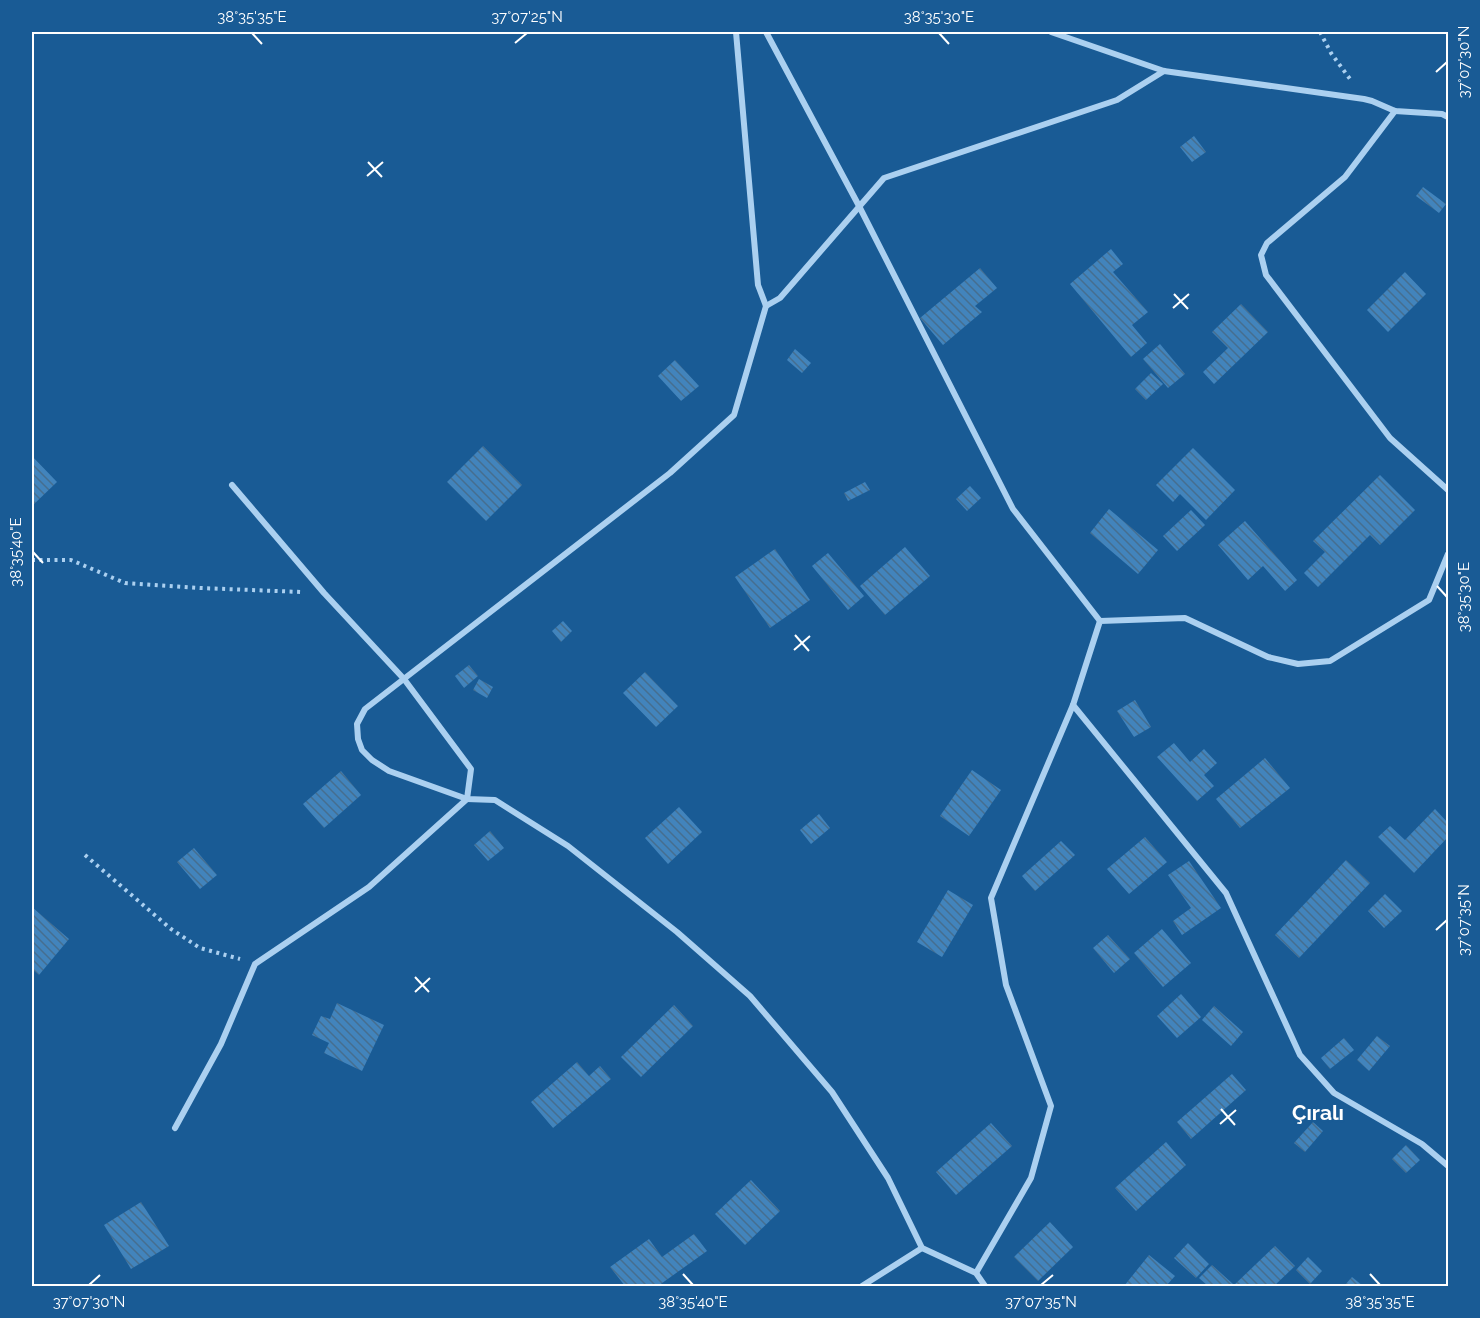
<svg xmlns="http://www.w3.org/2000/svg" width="1480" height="1318" viewBox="0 0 1480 1318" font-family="Raleway,sans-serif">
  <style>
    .building { fill: url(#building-back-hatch) }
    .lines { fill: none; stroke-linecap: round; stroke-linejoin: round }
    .path { stroke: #abd0f0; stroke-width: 4; stroke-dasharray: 3 4.5; stroke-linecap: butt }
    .minor { stroke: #abd0f0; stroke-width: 6 }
    .ticks { fill: none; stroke: #fff; stroke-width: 2 }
    .labels { text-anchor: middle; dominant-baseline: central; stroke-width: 4.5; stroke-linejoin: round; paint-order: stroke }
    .quarter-label { font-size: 21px; font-weight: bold; fill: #fff; stroke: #195b95 }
    .neatline { fill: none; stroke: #fff; stroke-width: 2 }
    .ticks-label { font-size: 15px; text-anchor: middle; fill: #fff }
  </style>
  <defs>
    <pattern id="building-back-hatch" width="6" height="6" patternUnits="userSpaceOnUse" patternTransform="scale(1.5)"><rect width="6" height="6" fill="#4284bc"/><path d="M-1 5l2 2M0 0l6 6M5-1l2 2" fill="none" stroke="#466e8f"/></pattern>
  </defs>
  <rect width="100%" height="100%" fill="#195b95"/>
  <!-- building -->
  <g class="building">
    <path d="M1194,136L1206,152L1192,162L1180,147Z"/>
    <path d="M1423,187L1446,204L1439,213L1416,196Z"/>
    <path d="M1111,249L1123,264L1113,272L1148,312L1132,325L1147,343L1131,357L1070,284Z"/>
    <path d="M980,268L997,288L975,306L982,312L943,345L920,318Z"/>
    <path d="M1405,272L1426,294L1388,332L1367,310Z"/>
    <path d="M1241,304L1268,332L1214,384L1203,372L1228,348L1212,332Z"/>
    <path d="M1160,344L1185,374L1168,388L1143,359Z"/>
    <path d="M795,349L811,363L802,373L787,360Z"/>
    <path d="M675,360L699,386L681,401L658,376Z"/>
    <path d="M1151,373L1163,384L1146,400L1135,389Z"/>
    <path d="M483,446L522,485L486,521L447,482Z"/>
    <path d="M1193,448L1235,490L1206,520L1180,494L1173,502L1156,485Z"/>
    <path d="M32,456L57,482L32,506Z"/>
    <path d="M1380,475L1415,510L1380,545L1370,535L1318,587L1304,573L1325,552L1313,541Z"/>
    <path d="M865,482L870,490L848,501L844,493Z"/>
    <path d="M970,486L981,498L967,511L956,499Z"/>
    <path d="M1109,509L1158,550L1138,574L1090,533Z"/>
    <path d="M1191,510L1205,525L1177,551L1163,536Z"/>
    <path d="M1245,521L1297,580L1285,591L1263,566L1248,580L1218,545Z"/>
    <path d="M905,547L930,576L885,615L860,586Z"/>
    <path d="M775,549L810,600L770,628L735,577Z"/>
    <path d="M828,553L864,596L848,610L812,566Z"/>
    <path d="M563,621L572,631L561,642L552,631Z"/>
    <path d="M469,665L478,676L464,688L455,676Z"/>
    <path d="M645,672L678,706L656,727L623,693Z"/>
    <path d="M479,679L493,687L487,698L473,690Z"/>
    <path d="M1135,700L1151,727L1134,737L1117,711Z"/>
    <path d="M1174,743L1190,762L1204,749L1217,763L1204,775L1214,786L1197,801L1157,757Z"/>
    <path d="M1265,758L1290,788L1240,828L1216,799Z"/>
    <path d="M972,770L1001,790L969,836L940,816Z"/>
    <path d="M341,771L361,795L324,828L303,804Z"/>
    <path d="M679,807L702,832L668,864L645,838Z"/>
    <path d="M1435,809L1448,823V837L1414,873L1378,837L1390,826L1405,840Z"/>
    <path d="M819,814L830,828L811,844L800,830Z"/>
    <path d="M490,831L504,848L488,861L474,845Z"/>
    <path d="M1145,837L1167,862L1129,894L1107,869Z"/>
    <path d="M1061,841L1075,855L1035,891L1022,876Z"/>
    <path d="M194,848L217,875L200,889L177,862Z"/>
    <path d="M1346,860L1370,883L1299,958L1275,935Z"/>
    <path d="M1189,861L1221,908L1182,935L1173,921L1191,908L1168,875Z"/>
    <path d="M948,890L973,905L942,957L917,942Z"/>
    <path d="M1385,894L1402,911L1384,928L1368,911Z"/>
    <path d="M32,907L69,939L39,975L32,969Z"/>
    <path d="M1162,929L1191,963L1163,987L1134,953Z"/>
    <path d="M1108,935L1130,959L1114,973L1093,948Z"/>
    <path d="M1181,994L1201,1017L1177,1038L1157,1016Z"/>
    <path d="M337,1003L384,1025L362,1071L324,1053L329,1043L312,1035L321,1016L330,1019Z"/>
    <path d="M674,1005L693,1026L641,1077L621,1057Z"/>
    <path d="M1214,1006L1243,1032L1231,1046L1202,1020Z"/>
    <path d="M1377,1036L1390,1046L1369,1071L1357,1060Z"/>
    <path d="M1344,1038L1354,1050L1330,1069L1321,1058Z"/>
    <path d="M577,1062L589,1076L600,1066L611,1079L553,1128L531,1102Z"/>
    <path d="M1232,1074L1246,1090L1191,1139L1177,1122Z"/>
    <path d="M1313,1122L1323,1131L1305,1152L1294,1143Z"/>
    <path d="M991,1123L1012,1146L956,1195L936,1172Z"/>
    <path d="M1166,1142L1186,1165L1136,1211L1115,1188Z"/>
    <path d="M1406,1145L1420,1160L1406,1173L1392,1159Z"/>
    <path d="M751,1180L780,1211L745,1245L715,1214Z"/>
    <path d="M141,1202L169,1246L131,1269L104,1225Z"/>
    <path d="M1050,1222L1073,1247L1038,1281L1014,1257Z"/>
    <path d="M694,1234L707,1251L658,1286H625L610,1267L649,1239L662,1257Z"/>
    <path d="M1188,1243L1209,1264L1196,1278L1174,1258Z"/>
    <path d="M1275,1246L1295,1266L1274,1286H1233Z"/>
    <path d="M1149,1255L1175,1276L1166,1286H1124Z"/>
    <path d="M1308,1257L1322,1271L1310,1284L1296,1270Z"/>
    <path d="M1212,1265L1233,1284L1230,1286H1208L1199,1278Z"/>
    <path d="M1352,1277L1363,1286H1344Z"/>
  </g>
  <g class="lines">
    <!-- path -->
    <g class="path">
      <path d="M1320,32L1331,53L1350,79"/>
      <path d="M32,560H71L125,583L200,588L302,592"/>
      <path d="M85,855L171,929L200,948L240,959"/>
    </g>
    <!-- minor -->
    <g class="minor">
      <path d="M736,32L758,285L766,306L734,415L670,473L365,709L357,724L358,739L362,750L372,760L389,771L467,799L495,800L568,846L677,932L750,996L832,1092L888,1178L922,1248L976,1273L985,1286"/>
      <path d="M766,32L859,206L1013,509L1100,621"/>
      <path d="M1051,32L1164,71L1364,99L1372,101L1395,111L1442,114L1448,117"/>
      <path d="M1395,111L1345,177L1267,243L1261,255L1266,275L1390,438L1448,490"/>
      <path d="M766,306L780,298L884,178L1117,100L1164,71"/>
      <path d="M1073,705L1226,893L1300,1055L1334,1093L1422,1144L1448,1166"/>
      <path d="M175,1128L221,1044L255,964L369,887L467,799L471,769L404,679L324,593L232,485"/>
      <path d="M976,1273L1031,1178L1051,1106L1006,985L991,898L1073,705L1100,621L1185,618L1268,657L1298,664L1330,661L1429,600L1448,554"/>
      <path d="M862,1286L922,1248"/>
    </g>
  </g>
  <!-- ticks -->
  <path class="ticks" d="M252,33L262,44M939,33L949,44M515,43L527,33M1436,72L1447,62M368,162L382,177M367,176L383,162M1174,294L1188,309M1173,308L1189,294M33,552L43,563M1437,586L1447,597M795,635L809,651M794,650L810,636M1436,930L1447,920M415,977L429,992M415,992L430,978M1221,1109L1235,1125M1220,1124L1236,1110M683,1274L693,1285M1370,1274L1380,1285M89,1285L100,1275M1041,1285L1053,1275"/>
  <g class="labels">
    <!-- quarter labels -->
    <g class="quarter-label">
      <text x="1318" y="1112">Çıralı</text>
    </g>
  </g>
  <!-- border -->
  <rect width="1480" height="1318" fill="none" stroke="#195b95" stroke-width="66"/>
  <rect x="33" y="33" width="1414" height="1252" class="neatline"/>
  <g class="ticks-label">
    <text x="252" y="22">38°35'35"E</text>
    <text x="527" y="22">37°07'25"N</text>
    <text x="939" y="22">38°35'30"E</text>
    <text transform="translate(1464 62) rotate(-90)" y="5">37°07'30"N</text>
    <text transform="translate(16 552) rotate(-90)" y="5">38°35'40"E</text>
    <text transform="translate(1464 597) rotate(-90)" y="5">38°35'30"E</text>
    <text transform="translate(1464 920) rotate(-90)" y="5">37°07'35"N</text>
    <text x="89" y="1307">37°07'30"N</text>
    <text x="693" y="1307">38°35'40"E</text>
    <text x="1041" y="1307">37°07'35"N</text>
    <text x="1380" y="1307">38°35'35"E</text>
  </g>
</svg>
